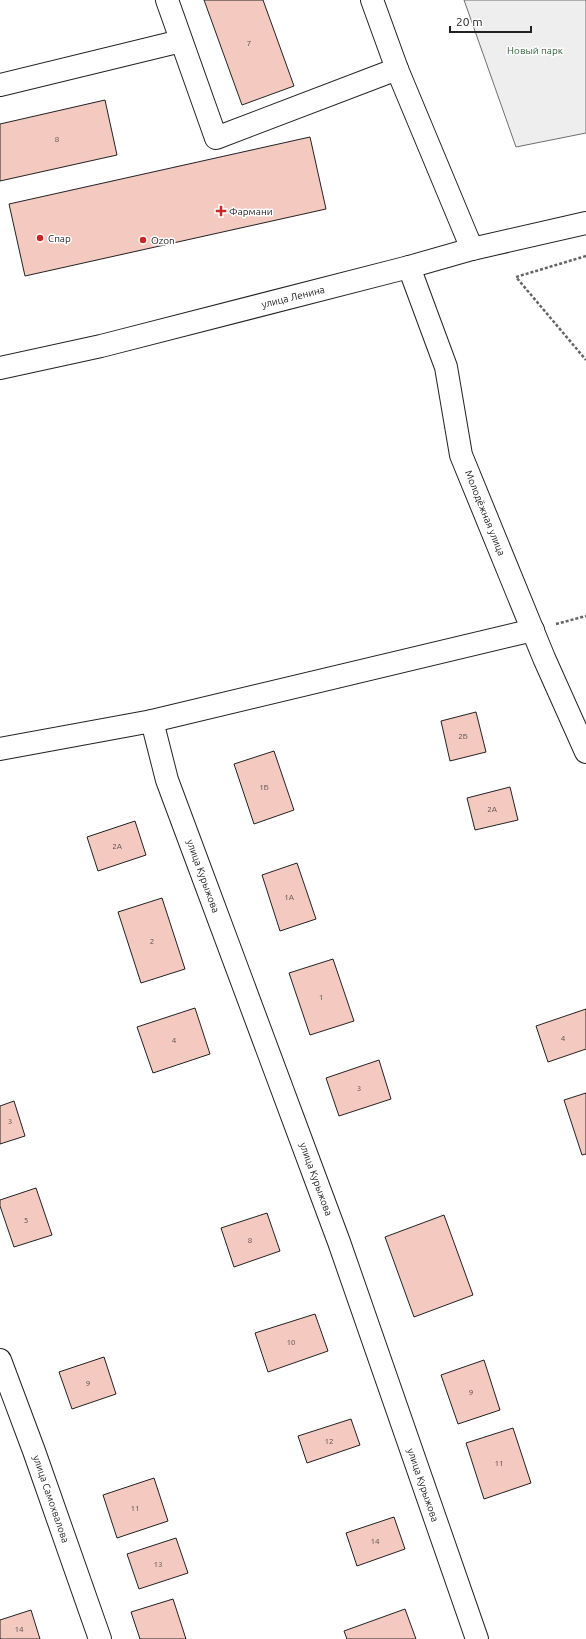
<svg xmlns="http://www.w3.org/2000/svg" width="586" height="1639" viewBox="0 0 586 1639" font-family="Ubuntu,sans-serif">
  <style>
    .green { fill: #eee; stroke: #6f6f6f }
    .building { fill: #f3c9c0; stroke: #222 }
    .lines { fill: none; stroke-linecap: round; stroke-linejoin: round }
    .minor-casing { stroke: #222; stroke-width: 24 }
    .path { stroke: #646464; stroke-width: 2.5; stroke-dasharray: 3 2; stroke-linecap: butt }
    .minor { stroke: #fff; stroke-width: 22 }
    .poi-dot { fill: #c62828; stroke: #fff; stroke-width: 1.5 }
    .labels { text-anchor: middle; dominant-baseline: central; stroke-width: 3; stroke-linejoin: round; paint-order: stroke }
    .number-label { font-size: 8px; fill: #564c4a }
    .park-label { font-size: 10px; fill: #2f5e38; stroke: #fff }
    .poi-label { font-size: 10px; fill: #222; stroke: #fff; text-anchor: start }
    .street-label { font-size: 10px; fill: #222; stroke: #fff }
  </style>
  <rect width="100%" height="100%" fill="#fff"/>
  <!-- green -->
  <path class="green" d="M464,0H586V133L516,147Z"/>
  <!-- building -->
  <g class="building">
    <path d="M204,0H263L294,86L242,105Z"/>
    <path d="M105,100L117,155L0,181V124Z"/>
    <path d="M310,137L326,209L25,276L9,204Z"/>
    <path d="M476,712L486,752L450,761L441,721Z"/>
    <path d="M274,751L294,810L254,824L234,764Z"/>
    <path d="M510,787L518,820L475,830L467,798Z"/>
    <path d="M135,821L146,855L98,871L87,837Z"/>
    <path d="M297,863L316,919L280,931L262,875Z"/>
    <path d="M162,898L185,969L141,983L118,912Z"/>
    <path d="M333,959L354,1021L310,1035L289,973Z"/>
    <path d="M195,1008L210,1054L153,1073L137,1027Z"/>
    <path d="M586,1009V1049L548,1062L536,1026Z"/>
    <path d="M379,1060L391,1099L339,1116L326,1078Z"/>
    <path d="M586,1093V1154L582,1155L564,1100Z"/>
    <path d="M14,1101L25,1136L0,1144V1106Z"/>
    <path d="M36,1188L52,1235L14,1247L0,1206V1200Z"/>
    <path d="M267,1213L280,1251L234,1267L221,1228Z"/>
    <path d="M444,1215L473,1295L414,1317L385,1237Z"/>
    <path d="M315,1314L328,1351L268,1372L255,1333Z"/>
    <path d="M104,1357L116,1394L72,1409L59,1372Z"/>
    <path d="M484,1360L500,1410L458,1424L441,1375Z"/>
    <path d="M351,1419L360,1445L307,1463L298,1436Z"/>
    <path d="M513,1428L531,1483L484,1499L466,1443Z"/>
    <path d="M154,1478L168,1521L117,1538L103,1495Z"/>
    <path d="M394,1517L405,1549L357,1566L346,1533Z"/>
    <path d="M176,1538L188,1573L139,1589L127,1554Z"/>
    <path d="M173,1599L186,1639H140L131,1612Z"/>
    <path d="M405,1609L416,1639H347L344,1631Z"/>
    <path d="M31,1610L40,1639H0V1620Z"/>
  </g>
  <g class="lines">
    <!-- minor casing -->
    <g class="minor-casing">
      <g id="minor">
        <path d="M167,0L216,138L397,69"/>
        <path d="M372,0L397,69L472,249"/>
        <path d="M0,85L181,41"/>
        <path d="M409,267L446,367L461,455L544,658L586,752"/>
        <path d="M0,368L101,346L409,267L472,249L586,223"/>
        <path d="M152,721L167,780L339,1242L477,1639"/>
        <path d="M0,749L152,721L533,630"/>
        <path d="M0,1360L34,1451L100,1639"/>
      </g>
    </g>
    <!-- path -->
    <g class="path">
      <path d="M586,256L516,277L586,360"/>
      <path d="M556,624L586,616"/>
    </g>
    <!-- minor -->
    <use href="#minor" class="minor"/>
  </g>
  <!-- markers -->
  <g class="poi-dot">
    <path d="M219 205h4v4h4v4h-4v4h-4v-4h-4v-4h4z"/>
    <circle cx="40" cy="238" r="4"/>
    <circle cx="143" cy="240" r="4"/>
  </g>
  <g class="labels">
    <!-- number labels -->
    <g class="number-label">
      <text x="249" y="43">7</text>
      <text x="57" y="139">8</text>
      <text x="463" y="736">2Б</text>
      <text x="264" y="787">1Б</text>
      <text x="492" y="809">2А</text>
      <text x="117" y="846">2А</text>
      <text x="289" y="897">1А</text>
      <text x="152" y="941">2</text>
      <text x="321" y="997">1</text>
      <text x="563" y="1038">4</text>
      <text x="174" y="1040">4</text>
      <text x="359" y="1088">3</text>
      <text x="10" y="1121">3</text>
      <text x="26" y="1220">5</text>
      <text x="250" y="1240">8</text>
      <text x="291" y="1342">10</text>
      <text x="88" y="1383">9</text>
      <text x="471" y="1392">9</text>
      <text x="329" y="1441">12</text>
      <text x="499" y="1463">11</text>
      <text x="135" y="1508">11</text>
      <text x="375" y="1541">14</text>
      <text x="158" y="1564">13</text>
      <text x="19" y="1629">14</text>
    </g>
    <!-- park labels -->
    <g class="park-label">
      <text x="535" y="50">Новый парк</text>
    </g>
    <!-- poi labels -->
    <g class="poi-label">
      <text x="229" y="211">Фармани</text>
      <text x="48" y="238">Спар</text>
      <text x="151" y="240">Ozon</text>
    </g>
    <!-- street labels -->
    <g class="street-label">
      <text transform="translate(293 297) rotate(-14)">улица Ленина</text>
      <text transform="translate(485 513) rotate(68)">Молодёжная улица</text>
      <text transform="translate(203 876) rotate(70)">улица Курыжова</text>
      <text transform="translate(316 1179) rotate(70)">улица Курыжова</text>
      <text transform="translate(423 1485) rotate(71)">улица Курыжова</text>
      <text transform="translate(51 1499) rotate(71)">улица Самохвалова</text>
    </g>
  </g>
  <!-- scale -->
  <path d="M450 26v6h81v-6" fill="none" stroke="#222222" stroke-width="2"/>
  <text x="456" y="26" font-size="12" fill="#222222" stroke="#ffffff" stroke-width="3" paint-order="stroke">20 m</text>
</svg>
